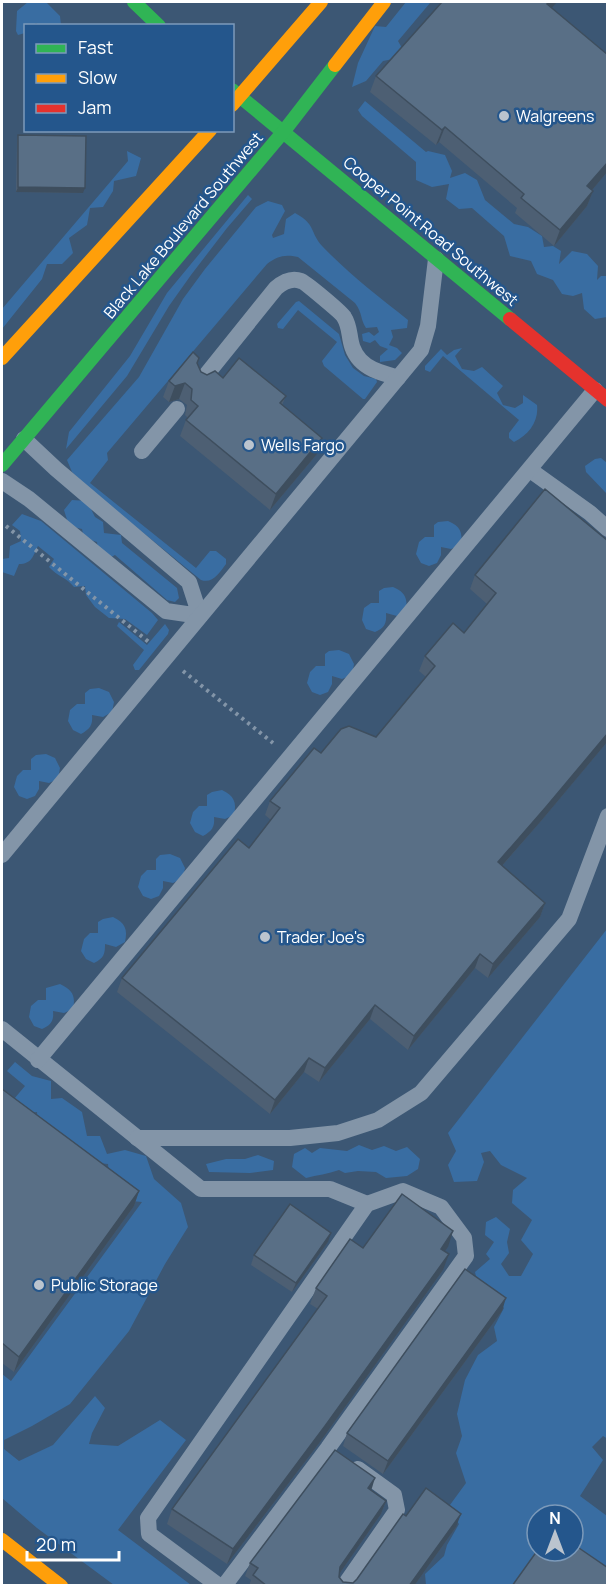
<svg xmlns="http://www.w3.org/2000/svg" width="609" height="1587" viewBox="0 0 609 1587" font-family="Manrope,sans-serif">
  <style>
    .green { fill: #396da2; fill-rule: evenodd }
    .lines { fill: none; stroke-linecap: round; stroke-linejoin: round }
    .path { stroke: #8395a8; stroke-width: 4; stroke-dasharray: 3 4.5; stroke-linecap: butt }
    .lane { stroke: #8395a8; stroke-width: 16 }
    .fast { stroke: #30b455; stroke-width: 14 }
    .slow { stroke: #ff9f0a; stroke-width: 14 }
    .jam { stroke: #e5322d; stroke-width: 14 }
    .wall { fill: #4d5f73 }
    .shaded-wall { fill: #3e4e5e }
    .building { fill: #596f86; stroke: #3e4e5e; stroke-width: 1.5 }
    .poi-dot { fill: #bbc4ce; stroke: #24568c; stroke-width: 2 }
    .labels { text-anchor: middle; dominant-baseline: central; stroke-width: 5; stroke-linejoin: round; paint-order: stroke }
    .poi-label { font-size: 16px; fill: #fff; stroke: #24568c; text-anchor: start }
    .street-label { font-size: 16px; fill: #fff; stroke: #24568c }
  </style>
  <rect width="100%" height="100%" fill="#3c5774"/>
  <!-- green -->
  <g class="green">
    <path d="M28,2H46L60,16L61,25H39L36,23L33,25L26,26L25,33L18,35L16,31L17,11Z"/>
    <path d="M406,2H441L430,3L398,41L402,48L393,59L383,61L366,81L352,87L358,63L375,26L386,27Z"/>
    <path d="M365,101L426,152L428,151L445,155L452,171L450,178L465,173L477,180L485,200L514,224L528,227L542,236L544,247L553,246L561,251L559,264L572,251L587,254L598,266L597,280L601,276H607V317L595,319L584,309L582,293L573,296L562,294L553,280L537,274L531,261L510,256L504,236L472,208L459,209L446,199L449,184L432,187L416,180V162L362,116L358,110Z"/>
    <path d="M127,151L141,158L136,176L114,181L113,191L103,207L90,208L87,225L69,238L73,253L62,264H47L42,279L2,329V309L128,161Z"/>
    <path d="M248,195L252,199L227,228L191,275L169,306L127,376L66,449L69,432L130,356L167,293Z"/>
    <path d="M268,201L282,205L285,211L272,235L273,238L284,234L286,219L295,213C317,225 309,232 323,247C349,274 379,297 408,320L407,328L391,330L393,337L389,345L397,348L402,353L395,360L380,362V356L388,349L380,346L375,340L370,343L363,341L362,334L369,332L374,336L379,332L377,327L366,328C360,319 363,314 355,303L298,257C285,254 277,256 267,264L107,453L108,460L90,483L196,568L210,551H216L226,559V564C219,573 213,584 201,580L81,482L72,472L67,460L139,377L183,299L205,269L256,207Z"/>
    <path d="M299,301L339,334L345,355L353,368L364,376L376,379L377,382L365,399H363L324,366L322,361L337,342L298,310L283,329L278,328L277,324L296,302Z"/>
    <path d="M462,348L455,356L462,369L474,371L482,367L503,386L497,393L503,405L515,408L523,403V395L537,405C539,421 529,435 514,442L509,438V433L519,420L443,356L430,372L425,370V366L441,349L447,355L454,350Z"/>
    <path d="M601,458L607,463V494L586,472L585,466L595,459Z"/>
    <path d="M72,500L87,501L95,517L103,522L104,533L121,535L122,543L177,588L179,598L175,602L167,600L115,555L109,558L98,550L97,542L84,538L82,529L69,526L64,510Z"/>
    <path d="M22,514L41,521L152,613L158,620L147,635L125,619L109,618L95,607L86,595L85,586L74,587C67,578 57,576 49,567L54,559L38,546C33,556 32,564 19,564L14,576L2,572V559L9,558L10,546L21,541L20,531L12,525Z"/>
    <path d="M448,521C460,526 463,532 461,545L451,549L441,547V555L437,563L429,566L421,563L416,554L419,542L425,537H434V525L438,522Z"/>
    <path d="M393,587C405,592 408,598 406,612L397,616L386,613C387,624 384,628 375,632L366,629L362,620L364,608L371,603H379V591L384,588Z"/>
    <path d="M119,622L147,645L165,624L169,630L168,634L139,670H135L133,665L144,650L117,626Z"/>
    <path d="M339,650L349,654L354,664L352,675L342,679L332,676V684L328,692L320,695L312,692L307,683L310,672L316,666H325V654L329,651Z"/>
    <path d="M99,688L109,692L114,702L112,712L103,717L92,715C93,725 90,729 81,734L73,730L68,721L70,710L77,704H85V693L90,689Z"/>
    <path d="M46,754L55,758L60,768L58,779L49,783L39,781V789L35,796L27,799L19,796L14,787L17,776L23,770H31V759L36,755Z"/>
    <path d="M222,790C234,796 237,802 234,815L225,819L214,817C215,827 212,831 203,836L195,832L190,823L193,812L199,806H207V795L212,792Z"/>
    <path d="M170,854L180,858L185,868L183,878L173,883L163,881V888L159,896L151,899L143,896L138,887L141,876L147,870H156V859L160,855Z"/>
    <path d="M113,917C125,923 128,929 125,942L116,947L105,944C105,954 104,958 94,963L86,959L81,951L84,939L90,933H98V922L103,919Z"/>
    <path d="M607,929L608,1439L603,1436L592,1447L603,1460L580,1496L607,1516V1585H426L425,1574L444,1556L447,1545L459,1524L447,1509L466,1483L456,1453L462,1436L457,1414L465,1380L478,1355L497,1341L494,1327L504,1308L494,1295L479,1290L475,1272L490,1259L486,1254L494,1242L485,1235L486,1222L496,1217L510,1229L507,1242L509,1253L501,1264L509,1276H521L533,1254L521,1240L532,1220L512,1203L513,1190L527,1178L501,1165L490,1151L481,1153L484,1162L477,1181L454,1182L448,1165L456,1151L448,1133ZM537,1515H573V1551H537Z"/>
    <path d="M60,984C72,990 76,995 73,1009L64,1013L53,1011C54,1021 51,1025 42,1029L34,1026L29,1017L31,1006L38,1000H46V988Z"/>
    <path d="M15,1062L32,1076L51,1081V1099L62,1098L82,1112L87,1136H100L107,1154L125,1150L146,1156L154,1179L181,1203L188,1227L165,1264L129,1331L70,1404L32,1426L4,1440V1449L19,1461L53,1445L95,1396L105,1408L92,1433L89,1444L118,1446L160,1420L186,1440L118,1530L191,1585H114L37,1528L2,1498V1374L11,1381L142,1202L131,1201L110,1188L108,1164L79,1161L38,1133L37,1112L28,1113L14,1099L25,1086L7,1071Z"/>
    <path d="M359,1145L372,1150L384,1146L396,1151L407,1147L420,1159L418,1169L407,1176L386,1178L376,1172L358,1171L345,1173L339,1170C328,1174 317,1175 306,1178L292,1167L294,1154L305,1148L312,1153L320,1148L347,1151Z"/>
    <path d="M258,1155L274,1161L273,1170L250,1173L209,1172L206,1164L226,1159H245Z"/>
  </g>
  <g class="lines">
    <!-- path -->
    <g class="path">
      <path d="M6,526L150,643"/>
      <path d="M183,671L273,743"/>
    </g>
    <!-- lane -->
    <g class="lane">
      <path d="M202,380L276,288C283,282 291,277 301,281C305,282 342,313 344,317C353,331 346,344 360,360C370,371 385,373 398,378"/>
      <path d="M142,451L177,409"/>
      <path d="M530,470L590,513L608,529"/>
      <path d="M2,481L29,499L166,611L200,616L189,582L56,469L24,439"/>
      <path d="M2,855L421,350L428,326L436,259"/>
      <path d="M2,1029L201,1189H330L367,1204"/>
      <path d="M38,1060L595,390"/>
      <path d="M137,1138H290L338,1133L378,1120L421,1093L569,919L608,816"/>
      <path d="M219,1586L149,1534L148,1518L367,1204L403,1191L441,1207L464,1238L466,1256L328,1448L224,1586"/>
      <path d="M344,1586L397,1510L394,1495L358,1469"/>
    </g>
    <!-- fast -->
    <g class="fast">
      <path d="M134,2L159,26"/>
      <path d="M232,90L510,319"/>
      <path d="M2,465L284,131L335,65"/>
    </g>
    <!-- slow -->
    <g class="slow">
      <path d="M335,65L384,2"/>
      <path d="M232,105L321,2"/>
      <path d="M2,358L210,130"/>
      <path d="M2,1540L61,1586"/>
    </g>
    <!-- jam -->
    <path class="jam" d="M510,319L608,400"/>
  </g>
  <!-- wall -->
  <g class="wall">
    <path d="M551,8L608,55V171L592,190L593,191L587,206L554,246L515,213L517,208L439,142L436,145L370,92L376,76Z"/>
    <path d="M18,135L83,193L16,192L17,140Z"/>
    <path d="M197,364L201,372L207,375L223,378L286,396L282,405L322,438L317,454L270,510L180,436L186,420L188,418L185,415L187,405L179,399L169,402L163,397L169,381Z"/>
    <path d="M608,541V741L541,821L502,866L545,903L540,917L488,978L475,968L408,1050L370,1019L319,1082L304,1072L270,1114L117,992L122,978L249,848L271,820L265,815L270,801L321,753L376,737L426,677L419,671L425,656L464,633L487,604L470,589L475,575Z"/>
    <path d="M2,1089L139,1191L134,1206L14,1372L2,1363Z"/>
    <path d="M328,1242L292,1292L251,1265L254,1255Z"/>
    <path d="M448,1247L444,1251L443,1270L320,1442L227,1564L167,1524L172,1509L318,1309L310,1304L316,1288L363,1248Z"/>
    <path d="M502,1311L383,1474L343,1446L347,1433Z"/>
    <path d="M371,1490L386,1501L381,1514L339,1574V1577L343,1582L353,1583L357,1579L406,1516L456,1527L414,1586H249L251,1580L245,1576L250,1563Z"/>
  </g>
  <!-- shaded-wall -->
  <g class="shaded-wall">
    <path d="M549,2H557L541,20L547,4Z"/>
    <path d="M445,127L439,142L436,145L442,130Z"/>
    <path d="M608,162V171L582,202L587,186Z"/>
    <path d="M18,187L85,188L83,193L16,192Z"/>
    <path d="M593,191L587,206L554,246L560,230Z"/>
    <path d="M185,383L179,399L169,402L175,386Z"/>
    <path d="M322,438L317,454L270,510L276,494Z"/>
    <path d="M608,733V741L541,821L493,876L498,862Z"/>
    <path d="M545,903L540,917L488,978L493,964Z"/>
    <path d="M480,954L475,968L408,1050L414,1036Z"/>
    <path d="M375,1005L370,1019L319,1082L325,1068Z"/>
    <path d="M309,1058L304,1072L270,1114L275,1100Z"/>
    <path d="M139,1191L134,1206L14,1372L19,1357Z"/>
    <path d="M453,1231L448,1247L435,1264L441,1249Z"/>
    <path d="M331,1233L328,1242L292,1292L296,1283Z"/>
    <path d="M449,1254L443,1270L320,1442L227,1564L233,1549Z"/>
    <path d="M506,1298L502,1311L383,1474L388,1461Z"/>
    <path d="M375,1478L371,1491L368,1488Z"/>
    <path d="M386,1501L381,1514L335,1580L340,1567Z"/>
    <path d="M461,1514L456,1527L414,1586H409Z"/>
  </g>
  <!-- building -->
  <g class="building">
    <path d="M442,2H549L547,4L608,55V162L587,186L593,191L560,230L521,198L524,194L445,127L442,130L376,76Z"/>
    <path d="M18,135L86,136L85,188L18,187Z"/>
    <path d="M193,352L199,358L197,363L201,372L207,375L215,371L223,378L239,358L286,396L280,403L322,438L276,494L186,420L198,406L191,400L192,389L185,383L175,386L169,381Z"/>
    <path d="M545,489L608,541V733L546,807L498,862L545,903L493,964L480,954L414,1036L375,1005L325,1068L309,1058L275,1100L122,978L238,839L249,848L280,808L270,801L314,748L321,753L341,729L349,726L376,737L435,666L425,656L453,623L464,633L496,593L475,575Z"/>
    <path d="M2,1089L139,1191L19,1357L2,1343Z"/>
    <path d="M402,1194L453,1231L441,1249L449,1254L325,1426L233,1549L172,1509L327,1296L316,1288L350,1239L363,1248Z"/>
    <path d="M290,1204L331,1233L296,1283L254,1255Z"/>
    <path d="M465,1269L506,1298L388,1461L347,1433Z"/>
    <path d="M335,1450L375,1478L368,1488L386,1501L340,1567L339,1577L343,1582L353,1583L357,1579L403,1514L406,1516L426,1488L461,1514L409,1586H267L253,1575L258,1568L250,1563Z"/>
    <path d="M576,1546L608,1568V1586H512L537,1551H573Z"/>
  </g>
  <!-- markers -->
  <g class="poi-dot">
    <circle cx="504" cy="116" r="6"/>
    <circle cx="249" cy="445" r="6"/>
    <circle cx="265" cy="937" r="6"/>
    <circle cx="39" cy="1285" r="6"/>
  </g>
  <g class="labels">
    <!-- poi labels -->
    <g class="poi-label">
      <text x="516" y="116">Walgreens</text>
      <text x="261" y="445">Wells Fargo</text>
      <text x="277" y="937">Trader Joe's</text>
      <text x="51" y="1285">Public Storage</text>
    </g>
    <!-- street labels -->
    <g class="street-label">
      <text transform="translate(183 225) rotate(-50)">Black Lake Boulevard Southwest</text>
      <text transform="translate(431 231) rotate(40)">Cooper Point Road Southwest</text>
    </g>
  </g>
  <!-- border -->
  <rect width="609" height="1587" fill="none" stroke="#ffffff" stroke-width="6"/>
  <!-- legend -->
  <rect x="24" y="24" width="210" height="108" fill="#24568c" stroke="#7c9aba" stroke-width="1.5"/>
  <rect x="36" y="44" width="30" height="9" fill="#30b455" stroke="#7c9aba" stroke-width="1.5"/>
  <text x="78" y="54" font-size="18" fill="#ffffff">Fast</text>
  <rect x="36" y="74" width="30" height="9" fill="#ff9f0a" stroke="#7c9aba" stroke-width="1.5"/>
  <text x="78" y="84" font-size="18" fill="#ffffff">Slow</text>
  <rect x="36" y="104" width="30" height="9" fill="#e5322d" stroke="#7c9aba" stroke-width="1.5"/>
  <text x="78" y="114" font-size="18" fill="#ffffff">Jam</text>
  <!-- north arrow -->
  <g transform="translate(555 1533)"><circle r="28" fill="#24568c" stroke="#7c9aba" stroke-width="1.5"/>
  <path d="M0-4.5L10 22L0 15L-10 22Z" fill="#bbc4ce"/>
  <text y="-9" font-size="16" font-weight="bold" text-anchor="middle" fill="#ffffff">N</text>
  </g>
  <!-- scale -->
  <path d="M27 1551v9h92v-9" fill="none" stroke="#ffffff" stroke-width="3"/>
  <text x="36" y="1551" font-size="18" fill="#ffffff" stroke="#24568c" stroke-width="4.5" paint-order="stroke">20 m</text>
</svg>
